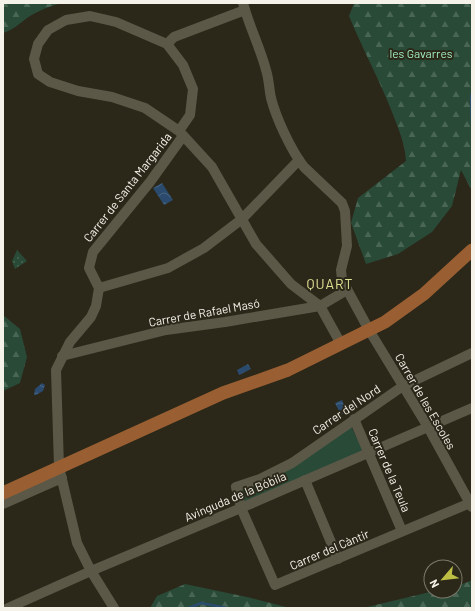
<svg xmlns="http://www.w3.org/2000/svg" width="475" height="611" viewBox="0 0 475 611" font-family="Barlow,sans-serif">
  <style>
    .grass { fill: url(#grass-dots) }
    .forest { fill: url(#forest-firs) }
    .park { fill: #294a37 }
    .water { fill: url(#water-waves) }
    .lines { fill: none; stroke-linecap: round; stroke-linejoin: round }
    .stream { stroke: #2a4b6d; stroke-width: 2.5 }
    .minor { stroke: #5b5848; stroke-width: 10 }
    .major { stroke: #995f32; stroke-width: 13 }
    .labels { text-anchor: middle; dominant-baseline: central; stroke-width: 4; stroke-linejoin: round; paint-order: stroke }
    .park-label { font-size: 12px; fill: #a0eec0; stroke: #2b2719 }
    .street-label { font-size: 12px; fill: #f5f3e9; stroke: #2b2719 }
    .quarter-label { font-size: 14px; letter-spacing: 1px; fill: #e1e596; stroke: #2b2719 }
  </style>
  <defs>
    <pattern id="grass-dots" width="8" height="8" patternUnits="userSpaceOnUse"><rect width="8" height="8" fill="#294a37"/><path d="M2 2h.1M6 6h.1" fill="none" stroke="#496554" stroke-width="1.8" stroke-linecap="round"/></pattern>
    <pattern id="forest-firs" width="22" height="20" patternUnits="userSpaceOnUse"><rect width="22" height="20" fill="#294a37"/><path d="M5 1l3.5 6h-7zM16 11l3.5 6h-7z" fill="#496554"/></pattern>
    <pattern id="water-waves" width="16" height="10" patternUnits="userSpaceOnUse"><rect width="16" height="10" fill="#2a4b6d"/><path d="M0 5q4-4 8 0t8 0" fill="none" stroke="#4a6582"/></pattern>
  </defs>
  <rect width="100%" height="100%" fill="#2b2719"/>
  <!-- grass -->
  <path class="grass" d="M17,250L27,261L15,269L12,261Z"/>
  <!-- forest -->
  <g class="forest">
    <path d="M3,3H62C50,6 37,11 27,18C19,24 13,30 3,33Z"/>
    <path d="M354,3H472V191L461,170L452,206L432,232L398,254L366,264L351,223L358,198L406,161C405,143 398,128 392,112C379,79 362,48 349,16Z"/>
    <path d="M3,315L20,329L27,357L20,383L3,391Z"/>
    <path d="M472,580V608H363L434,591H455V586L465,583Z"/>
    <path d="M185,584L247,597L290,608H150L157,596Z"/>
  </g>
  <!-- park -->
  <path class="park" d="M351,426L363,451L244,503L241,490Z"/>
  <!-- water -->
  <g class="water">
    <path d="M162,183L173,200L164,205L153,188Z"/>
    <path d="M248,364L251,369L239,375L237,370Z"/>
    <path d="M42,383L45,385L43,391L36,395H34L35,389Z"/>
    <path d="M342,400L347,411L341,415L335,403Z"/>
  </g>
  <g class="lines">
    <!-- stream -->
    <g class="stream">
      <path d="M472,93L471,97L472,124"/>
      <path d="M189,608L201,603L227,608"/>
    </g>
    <!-- minor -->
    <g class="minor">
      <path d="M243,3C249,26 260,47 266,70C269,79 269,89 271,98C276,118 291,150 304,167L342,203L345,211L347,246L341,270L342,280L369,330L428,427L472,507"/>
      <path d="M167,44L174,37L245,10"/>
      <path d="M179,131L190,115L193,89L183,65L167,44L116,22L90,16L66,20L48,30L38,44L34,59L38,74L50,82L78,91L112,97L145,108L179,131L212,167L256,244L291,284L320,306L341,344"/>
      <path d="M99,288L168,268L204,248L242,219L299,160"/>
      <path d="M62,356L166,330L225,322L320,306L347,290"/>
      <path d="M354,419L402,531"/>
      <path d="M305,480L338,559"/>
      <path d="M470,503L275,585L241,508L236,487L260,479L292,463L403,386L472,353"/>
      <path d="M3,504L62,478"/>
      <path d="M8,608L91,571L241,508L472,408"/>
      <path d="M114,608L91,571L77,543L59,467L56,370L70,342L91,317L96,306L99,288L89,268L93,252L150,182L183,136"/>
    </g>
    <!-- major -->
    <path class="major" d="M3,493L223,393L288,370L385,322L424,294L472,250"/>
  </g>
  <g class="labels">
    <!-- park labels -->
    <g class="park-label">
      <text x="421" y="53">les Gavarres</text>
    </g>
    <!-- street labels -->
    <g class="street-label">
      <text transform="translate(127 187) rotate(-52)">Carrer de Santa Margarida</text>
      <text transform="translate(204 312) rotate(-10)">Carrer de Rafael Masó</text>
      <text transform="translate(426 401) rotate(60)">Carrer de les Escoles</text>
      <text transform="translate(346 409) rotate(-34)">Carrer del Nord</text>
      <text transform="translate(390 470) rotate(67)">Carrer de la Teula</text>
      <text transform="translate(235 496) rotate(-23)">Avinguda de la Bóbila</text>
      <text transform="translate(329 549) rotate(-23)">Carrer del Càntir</text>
    </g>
    <!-- quarter labels -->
    <g class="quarter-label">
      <text x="330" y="283">QUART</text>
    </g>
  </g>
  <!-- border -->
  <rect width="475" height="611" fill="none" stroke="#f5f3e9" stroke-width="8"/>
  <!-- north arrow -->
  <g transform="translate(443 579) rotate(242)"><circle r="19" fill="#2b2719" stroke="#7c796c"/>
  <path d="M0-3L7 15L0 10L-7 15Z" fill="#bcbf44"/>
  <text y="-6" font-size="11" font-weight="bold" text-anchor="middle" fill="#f5f3e9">N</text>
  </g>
</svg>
